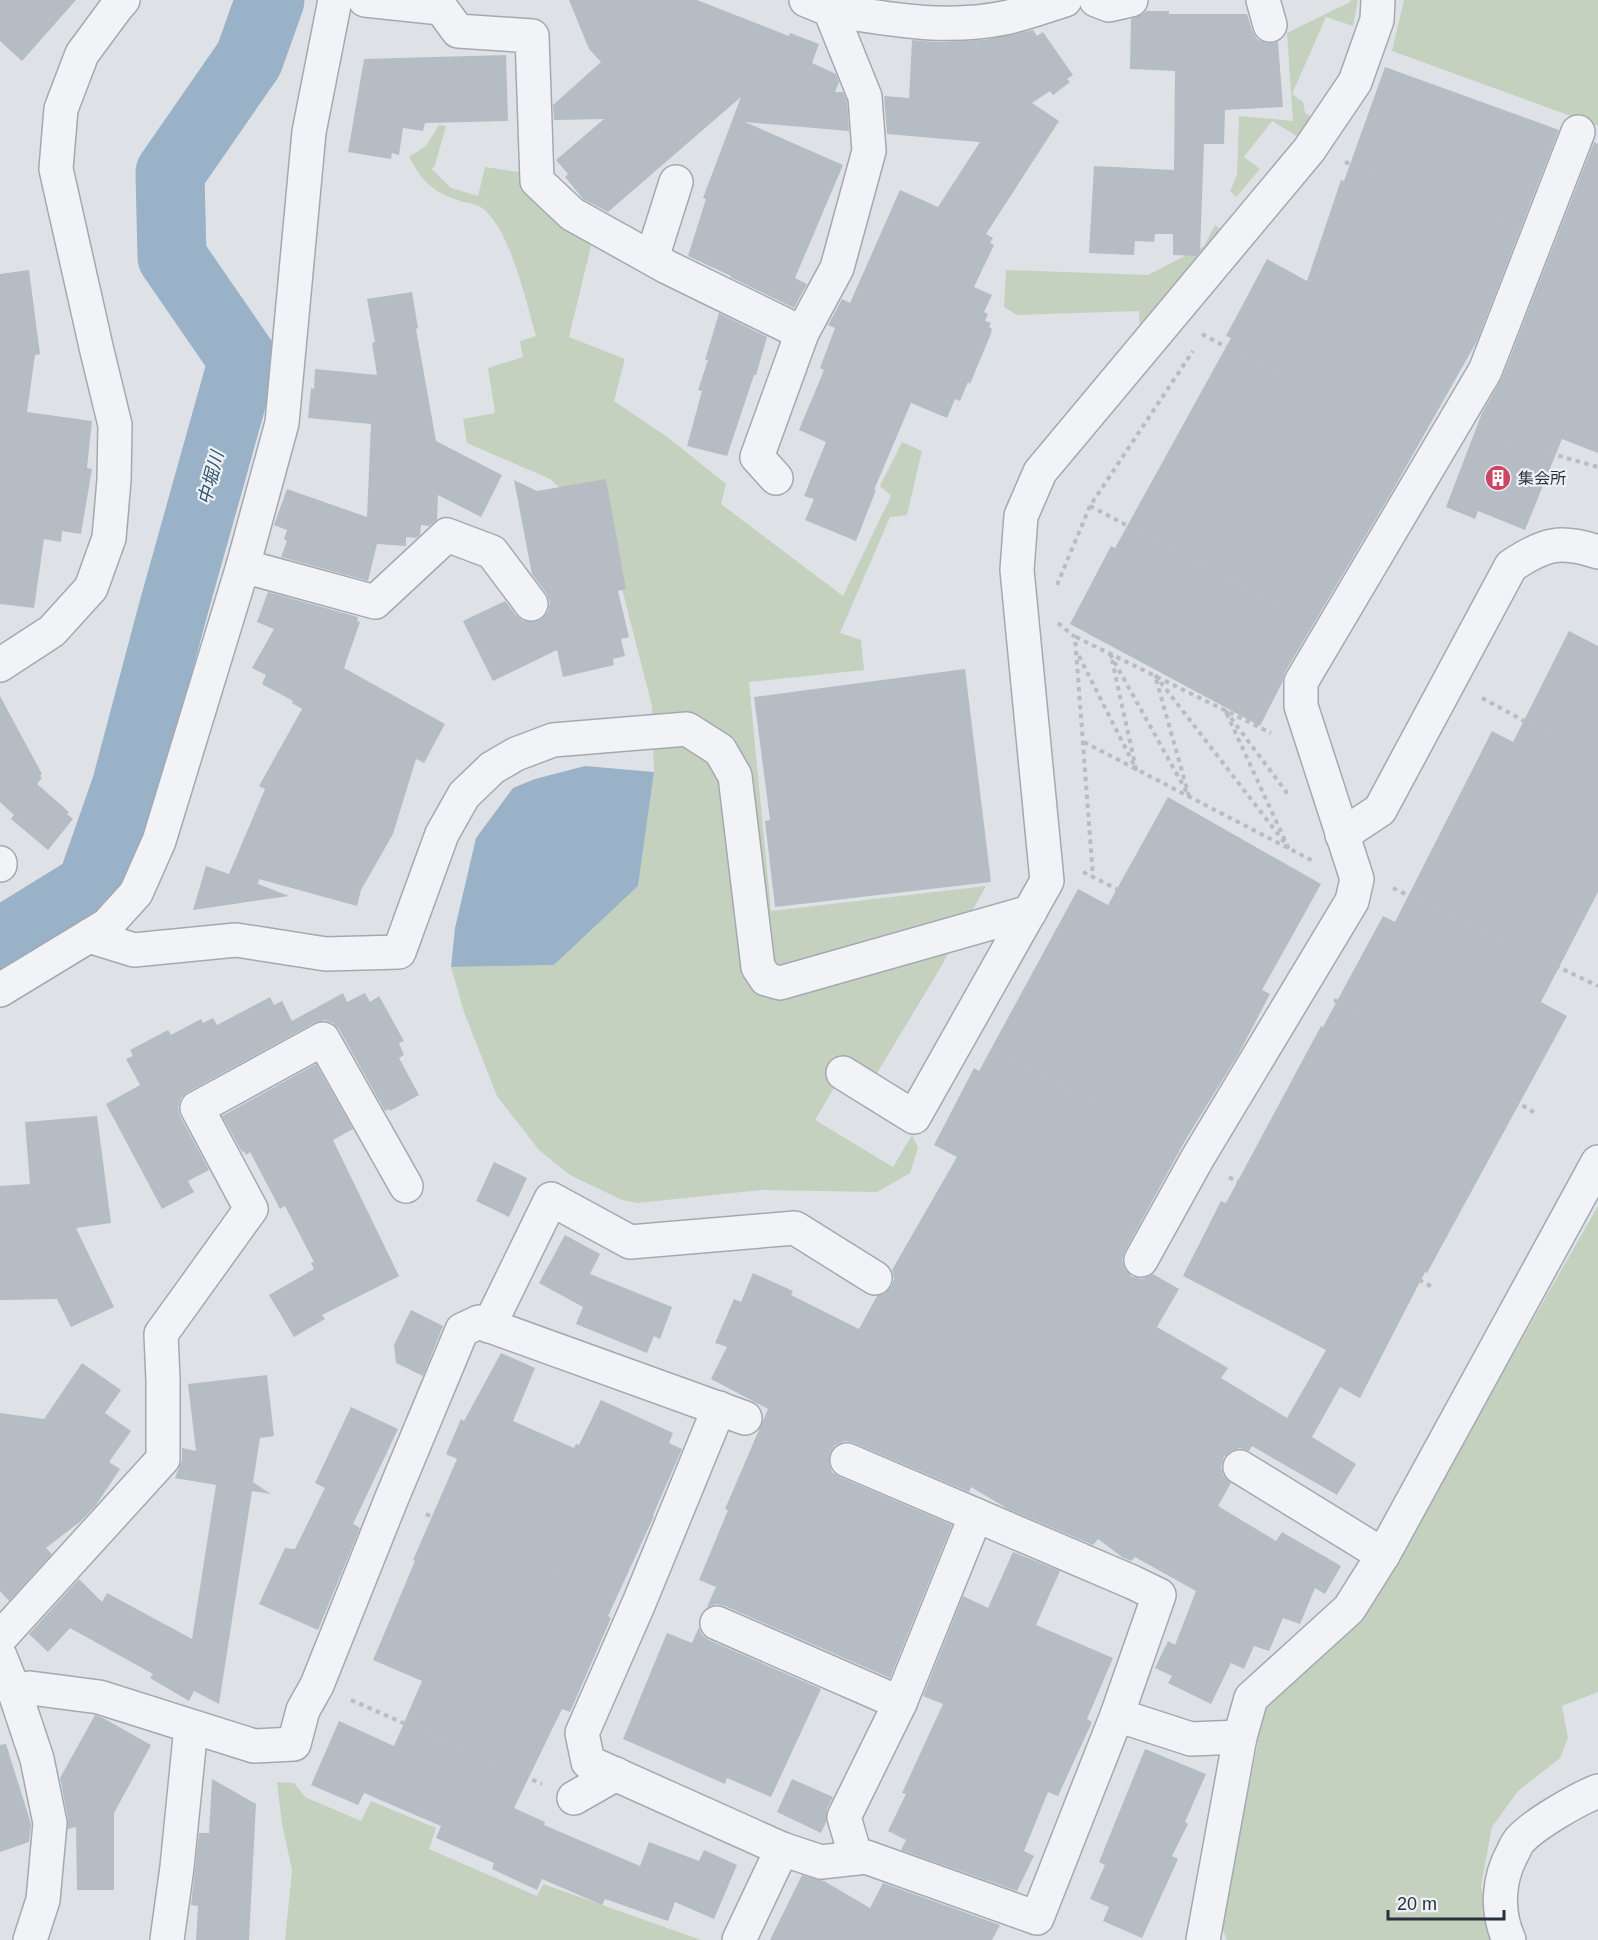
<svg xmlns="http://www.w3.org/2000/svg" width="1598" height="1940" viewBox="0 0 1598 1940" font-family="Helvetica,'Noto Sans JP',sans-serif">
  <style>
    .green { fill: #c5d1bf }
    .water { fill: #9ab2c7 }
    .lines { fill: none; stroke-linecap: round; stroke-linejoin: round }
    .river { stroke: #9ab2c7; stroke-width: 69 }
    .building { fill: #b5bcc4 }
    .minor-casing { stroke: #a4a9b1; stroke-width: 36 }
    .path { stroke: #b9bdc2; stroke-width: 4; stroke-dasharray: 4.5 4.5; stroke-linecap: butt }
    .minor { stroke: #f1f3f6; stroke-width: 33 }
    .labels { text-anchor: middle; dominant-baseline: central; stroke-width: 4.5; stroke-linejoin: round; paint-order: stroke }
    .poi-label { font-size: 16px; fill: #28313e; stroke: #edf1f5; text-anchor: start }
    .water-label { font-size: 18px; font-style: italic; fill: #335370; stroke: #edf1f5 }
  </style>
  <rect width="100%" height="100%" fill="#dee2e7"/>
  <!-- green -->
  <g class="green">
    <path d="M1351,0H1358L1353,26L1326,17L1292,94L1303,102L1305,113L1315,119L1300,138L1272,121L1244,157L1260,169L1236,197L1230,191L1237,175L1239,116L1293,121L1287,33L1350,2Z"/>
    <path d="M1404,0H1598V126L1392,51Z"/>
    <path d="M439,125L446,126L435,165L432,169L451,188L478,196L485,167L519,172L554,196C553,228 565,230 592,242L569,337L625,359L614,401L670,439L726,484L721,504L843,596L891,496L880,486L902,442L922,451L907,515L890,517L840,633L861,640L864,670L749,682L771,911L986,886L938,972L877,1073L834,1088L815,1120L893,1167L912,1135L918,1148L910,1173L877,1192L761,1190L638,1203L622,1200L570,1175L539,1150L497,1096L464,1012L451,967L554,965L638,886L654,772L652,706L622,589L569,497L550,479L467,443L463,419L495,413L488,368L523,357L520,341L536,336C526,302 511,230 482,208C477,204 467,203 460,201C433,192 423,183 409,157L426,146Z"/>
    <path d="M1215,225L1224,232L1140,332L1139,311L1017,315L1004,307L1006,270L1148,275L1204,246Z"/>
    <path d="M1598,1206V1692L1562,1706L1568,1738L1560,1758L1518,1791L1492,1827L1481,1886L1494,1940H1227L1221,1926L1265,1707L1360,1622Z"/>
    <path d="M277,1782L294,1783L305,1797L361,1821L371,1801L436,1828L429,1849L537,1896L543,1884L701,1940H285L292,1870L282,1824Z"/>
  </g>
  <!-- water -->
  <path class="water" d="M585,766L654,772L638,886L554,965L451,967L455,928L476,838L513,788L535,779Z"/>
  <g class="lines">
    <!-- river -->
    <path class="river" d="M0,943L91,887L126,787L173,610L243,360L172,257L170,173L249,59L270,0"/>
  </g>
  <!-- building -->
  <g class="building">
    <path d="M0,0H76L22,61L0,41Z"/>
    <path d="M569,0H697L789,36L790,33L819,44L812,63L836,74L839,82L835,92H843L847,101L849,131L745,122L843,165L795,278L807,284L794,308L730,277L731,276L688,256L706,199L703,198L741,97L608,212L583,199L565,177L568,174L556,160L604,119L554,120L553,105L601,62L589,49Z"/>
    <path d="M1146,11H1169V14H1247L1252,30L1257,39L1266,43L1278,42L1283,107L1225,110L1224,144H1204L1200,252L1196,256L1173,255V234H1155L1154,242L1135,241L1134,255L1089,253L1094,166L1174,170L1175,71L1130,69L1131,19L1143,14Z"/>
    <path d="M1033,30L1037,36L1043,32L1073,75L1067,79L1070,82L1053,95L1050,91L1032,103L1059,121L986,234L993,238L990,243L994,245L974,287L992,295L984,312L988,314L985,321L991,323L989,327L992,329L990,336L970,384L968,382L960,401L955,399L947,418L911,403L874,490H876L856,541L805,520L814,499L804,496L826,442L799,430L824,370L820,368L835,328L828,325L842,299L850,303L900,190L938,207L980,142L887,134L884,96L909,98L912,40L938,42L983,40Z"/>
    <path d="M506,55L508,121L425,123L423,131L403,128L399,155L392,153L391,159L348,152L364,59Z"/>
    <path d="M1385,67L1559,130L1477,341L1394,488L1285,672L1282,683L1260,726L1070,624L1111,546L1115,548L1231,338L1226,336L1267,259L1307,281L1341,180L1344,181Z"/>
    <path d="M1594,142L1598,144V453L1562,439L1525,530L1478,511L1475,519L1446,507L1482,413L1502,378Z"/>
    <path d="M29,270L40,354L35,355L27,412L92,421L87,468L92,469L81,534L62,531L61,542L44,539L34,608L0,604V274Z"/>
    <path d="M412,292L418,328L416,329L436,441L502,475L481,517L438,495L437,520L429,526L421,525L420,535L416,538L406,537V546L377,544L368,581L281,557L287,541L284,539L287,530L274,525L287,489L367,517L371,424L308,418L311,388L314,389L315,369L377,375L372,343L375,342L367,299Z"/>
    <path d="M719,313L767,337L756,375H754L727,456L687,446L702,391L698,390L708,360H705Z"/>
    <path d="M606,479L626,589L618,591L629,637L621,639L625,656L613,659L614,665L563,677L557,650L493,681L463,621L505,601L516,615L523,621L534,622L542,619L548,612L550,602L546,593L532,574L514,480L537,491Z"/>
    <path d="M268,592L358,617L357,621L360,622L344,668L445,724L424,763L416,759L393,834L361,890L357,906L259,879L258,884L289,896L193,910L206,866L229,874L265,789L259,786L302,709L292,703L293,701L262,684L266,675L252,668L274,629L257,622Z"/>
    <path d="M1569,631L1598,646V892L1541,1002L1567,1016L1427,1273L1425,1272L1360,1398L1340,1387L1312,1437L1356,1464L1337,1495L1252,1446L1249,1451L1240,1448L1231,1451L1224,1457L1221,1466L1223,1475L1231,1483L1218,1506L1276,1541L1282,1532L1341,1566L1325,1594L1315,1588L1300,1624L1283,1618L1269,1651L1254,1646L1244,1669L1231,1663L1211,1704L1168,1683L1172,1676L1155,1668L1168,1641L1175,1645L1196,1591L1135,1557L1131,1561L1122,1557L1098,1539L1093,1545L1008,1509L971,1487L969,1492L854,1443L845,1441L835,1445L830,1453L829,1463L832,1472L840,1477L952,1525L890,1678L725,1606L716,1604L707,1607L716,1587L699,1580L728,1510L725,1509L768,1409L711,1379L727,1347L715,1343L734,1299L741,1302L753,1273L793,1291L791,1295L859,1329L877,1296L884,1294L891,1287L894,1279L892,1270L957,1157L934,1145L974,1068L979,1071L1078,889L1108,905L1168,797L1321,884L1262,990L1270,994L1239,1053L1186,1139L1125,1251L1122,1260L1125,1269L1132,1277L1142,1279L1153,1274L1179,1289L1157,1327L1228,1368L1221,1378L1287,1418L1326,1350L1183,1276L1221,1201L1226,1203L1321,1026L1323,1027L1383,916L1395,922L1492,731L1513,742Z"/>
    <path d="M965,669L991,882L775,907L765,821L770,820L754,697Z"/>
    <path d="M0,696L42,774L40,776L42,778L37,784L69,812L67,814L73,819L48,850L11,819L14,815L0,802Z"/>
    <path d="M343,993L347,1002L365,993L370,1002L379,996L404,1041L399,1043L404,1055L399,1058L419,1095L390,1111L389,1109L385,1111L339,1029L333,1023L324,1020L314,1023L188,1092L181,1098L178,1107L180,1116L209,1170L188,1181L194,1192L162,1209L106,1104L140,1085L126,1059L133,1056L130,1050L168,1030L171,1035L201,1019L203,1023L213,1018L217,1025L270,997L274,1005L282,1001L292,1021Z"/>
    <path d="M316,1064L353,1129L333,1140L399,1276L322,1315L325,1319L294,1337L269,1295L314,1269L311,1263L314,1262L285,1206L280,1209L250,1152L246,1155L244,1151L242,1152L222,1116Z"/>
    <path d="M97,1116L111,1223L76,1228L114,1307L71,1327L57,1299L0,1300V1186L30,1184L25,1122Z"/>
    <path d="M494,1162L527,1178L509,1217L476,1201Z"/>
    <path d="M565,1235L600,1254L590,1274L672,1307L660,1339L654,1336L647,1353L576,1324L583,1307L539,1283Z"/>
    <path d="M411,1310L443,1326L423,1376L396,1363L394,1345Z"/>
    <path d="M501,1353L535,1368L513,1421L574,1448L576,1444L579,1445L601,1400L673,1433L669,1443L682,1449L653,1515L654,1516L608,1616L611,1618L570,1712L562,1709L514,1808L545,1822L544,1825L640,1866L649,1842L699,1861L704,1850L737,1865L714,1919L675,1902L668,1921L605,1899L602,1905L542,1879L537,1890L492,1869L494,1863L436,1838L441,1826L364,1793L358,1805L311,1785L339,1721L394,1746L422,1681L373,1660L415,1561L413,1560L457,1459L446,1454L461,1419L464,1421Z"/>
    <path d="M82,1363L121,1390L105,1413L131,1431L109,1462L120,1469L96,1505L81,1521L46,1548L52,1554L9,1601L0,1591V1413L44,1419Z"/>
    <path d="M267,1375L274,1436L260,1438L253,1482L271,1494L252,1491L219,1704L194,1691L189,1701L150,1678L153,1674L70,1628L48,1652L29,1634L79,1579L102,1602L107,1593L192,1639L216,1485L175,1478L182,1460V1448L196,1451L188,1384Z"/>
    <path d="M351,1407L398,1429L353,1524L360,1528L318,1630L259,1604L285,1548L295,1549L325,1488L315,1483Z"/>
    <path d="M1013,1552L1060,1571L1036,1625L1113,1658L1087,1719L1092,1722L1058,1796L1048,1792L1024,1851L1034,1856L1017,1891L901,1850L906,1840L888,1831L906,1794L902,1793L943,1704L923,1696L963,1596L988,1608Z"/>
    <path d="M699,1627L702,1635L709,1640L821,1689L771,1797L727,1778L725,1784L623,1739L667,1633L692,1643Z"/>
    <path d="M95,1715L103,1718L151,1745L114,1813V1890H77L76,1827L68,1829V1819L60,1778Z"/>
    <path d="M6,1744L31,1824L29,1842L0,1852V1745Z"/>
    <path d="M1145,1749L1206,1774L1185,1822L1188,1824L1172,1856L1178,1859L1142,1938L1103,1921L1109,1907L1090,1899L1105,1865L1099,1862Z"/>
    <path d="M212,1779L256,1804L249,1940H196L198,1906L191,1905L199,1833H209Z"/>
    <path d="M792,1779L833,1797L827,1809L826,1822L821,1833L777,1812Z"/>
    <path d="M802,1875L824,1881L870,1908L883,1883L1000,1925L992,1940H770Z"/>
  </g>
  <g class="lines">
    <!-- minor casing -->
    <g class="minor-casing">
      <g id="minor">
        <path d="M365,0L441,8L458,31L532,36L537,181L572,214L667,267L802,333"/>
        <path d="M1096,0L1109,5L1131,0"/>
        <path d="M1263,0L1270,25"/>
        <path d="M830,10C888,19 945,30 1004,18C1024,14 1045,6 1065,0"/>
        <path d="M652,258L676,182"/>
        <path d="M776,478L757,457L802,333L837,268L869,151L865,97L830,10L806,0"/>
        <path d="M243,566L375,602L447,535L492,552L531,604"/>
        <path d="M0,665L52,631L91,588L109,538L114,480L115,425L97,351L56,169L61,109L82,54L116,8L123,0"/>
        <path d="M1342,835L1380,810L1511,566C1544,544 1560,539 1598,552"/>
        <path d="M0,863V865"/>
        <path d="M89,936L134,950L236,940L326,954L399,952L442,834L464,795L492,768L516,754L553,740L687,729L720,750L735,776L758,967L766,979L780,983L1030,912"/>
        <path d="M0,990L107,925L136,893L159,841L243,566L282,423L309,132L335,0"/>
        <path d="M843,1073L914,1117L1047,881L1017,570L1021,516L1040,472L1309,150L1355,82L1377,20L1378,0"/>
        <path d="M1141,1260L1197,1159L1352,901L1357,879L1301,706V682L1485,371L1578,132"/>
        <path d="M489,1326L551,1199L630,1242L795,1228L875,1278"/>
        <path d="M719,1408L639,1603L582,1733L588,1762L782,1849L821,1862L866,1857L1037,1918L1117,1715L1191,1739L1240,1737"/>
        <path d="M847,1460L1132,1582L1159,1595L1117,1715"/>
        <path d="M1240,1467L1383,1555"/>
        <path d="M717,1623L900,1703"/>
        <path d="M0,1638L163,1459V1380L161,1334L251,1209L197,1108L323,1039L406,1186"/>
        <path d="M0,1656L15,1693L37,1759L50,1823L43,1900L30,1940"/>
        <path d="M15,1693L30,1688L99,1697L254,1746L294,1744L303,1710L317,1685L391,1500L462,1330L479,1322L745,1418"/>
        <path d="M574,1798L616,1774"/>
        <path d="M856,1858L844,1817L900,1703L976,1515"/>
        <path d="M167,1940L177,1867L191,1727"/>
        <path d="M739,1940L782,1849"/>
        <path d="M1203,1940L1240,1737L1251,1698L1349,1609L1383,1555L1598,1162"/>
        <path d="M1509,1940C1496,1911 1498,1879 1513,1852C1515,1848 1517,1843 1520,1840C1534,1824 1578,1799 1598,1791"/>
      </g>
    </g>
    <!-- path -->
    <g class="path">
      <path d="M1345,162L1504,220"/>
      <path d="M1573,245L1598,254"/>
      <path d="M1202,334L1402,442"/>
      <path d="M1489,436L1598,467"/>
      <path d="M1090,506L1299,616"/>
      <path d="M1057,585L1090,506L1193,351"/>
      <path d="M1058,623L1075,637L1093,877"/>
      <path d="M1076,637L1271,733"/>
      <path d="M1110,654L1189,796L1156,679"/>
      <path d="M1079,656L1136,769L1112,660"/>
      <path d="M1155,675L1288,847L1225,710L1290,797"/>
      <path d="M1482,698L1598,761"/>
      <path d="M1084,742L1313,861"/>
      <path d="M1083,872L1269,966"/>
      <path d="M1393,888L1598,986"/>
      <path d="M1334,1000L1499,1091L1535,1113"/>
      <path d="M994,1050L1165,1142"/>
      <path d="M1229,1177L1434,1288"/>
      <path d="M779,1432L813,1446"/>
      <path d="M426,1514L606,1593"/>
      <path d="M351,1700L542,1784"/>
    </g>
    <!-- minor -->
    <use href="#minor" class="minor"/>
  </g>
  <!-- icons -->
  <defs>
    <g id="building-disc" transform="scale(1.35)"><circle r="9.5" fill="#ca4662" stroke="#edf1f5"/><path d="M-4-6H4V6H1V3H-1V6H-4ZM-2.5-4.3h1.7v1.8h-1.7ZM.8-4.3h1.7v1.8H.8ZM-2.5-1h1.7V.8h-1.7ZM.8-1h1.7V.8H.8Z" fill="#fff"/></g>
  </defs>
  <g fill-rule="evenodd">
    <use href="#building-disc" x="1498" y="478"/>
  </g>
  <g class="labels">
    <!-- poi labels -->
    <g class="poi-label">
      <text x="1518" y="478">集会所</text>
    </g>
    <!-- water labels -->
    <g class="water-label">
      <text transform="translate(211 478) rotate(-75)">中堀川</text>
    </g>
  </g>
  <!-- scale -->
  <path d="M1388 1910v9h116v-9" fill="none" stroke="#28313e" stroke-width="3"/>
  <text x="1397" y="1910" font-size="18" fill="#28313e" stroke="#edf1f5" stroke-width="4.5" paint-order="stroke">20 m</text>
</svg>
